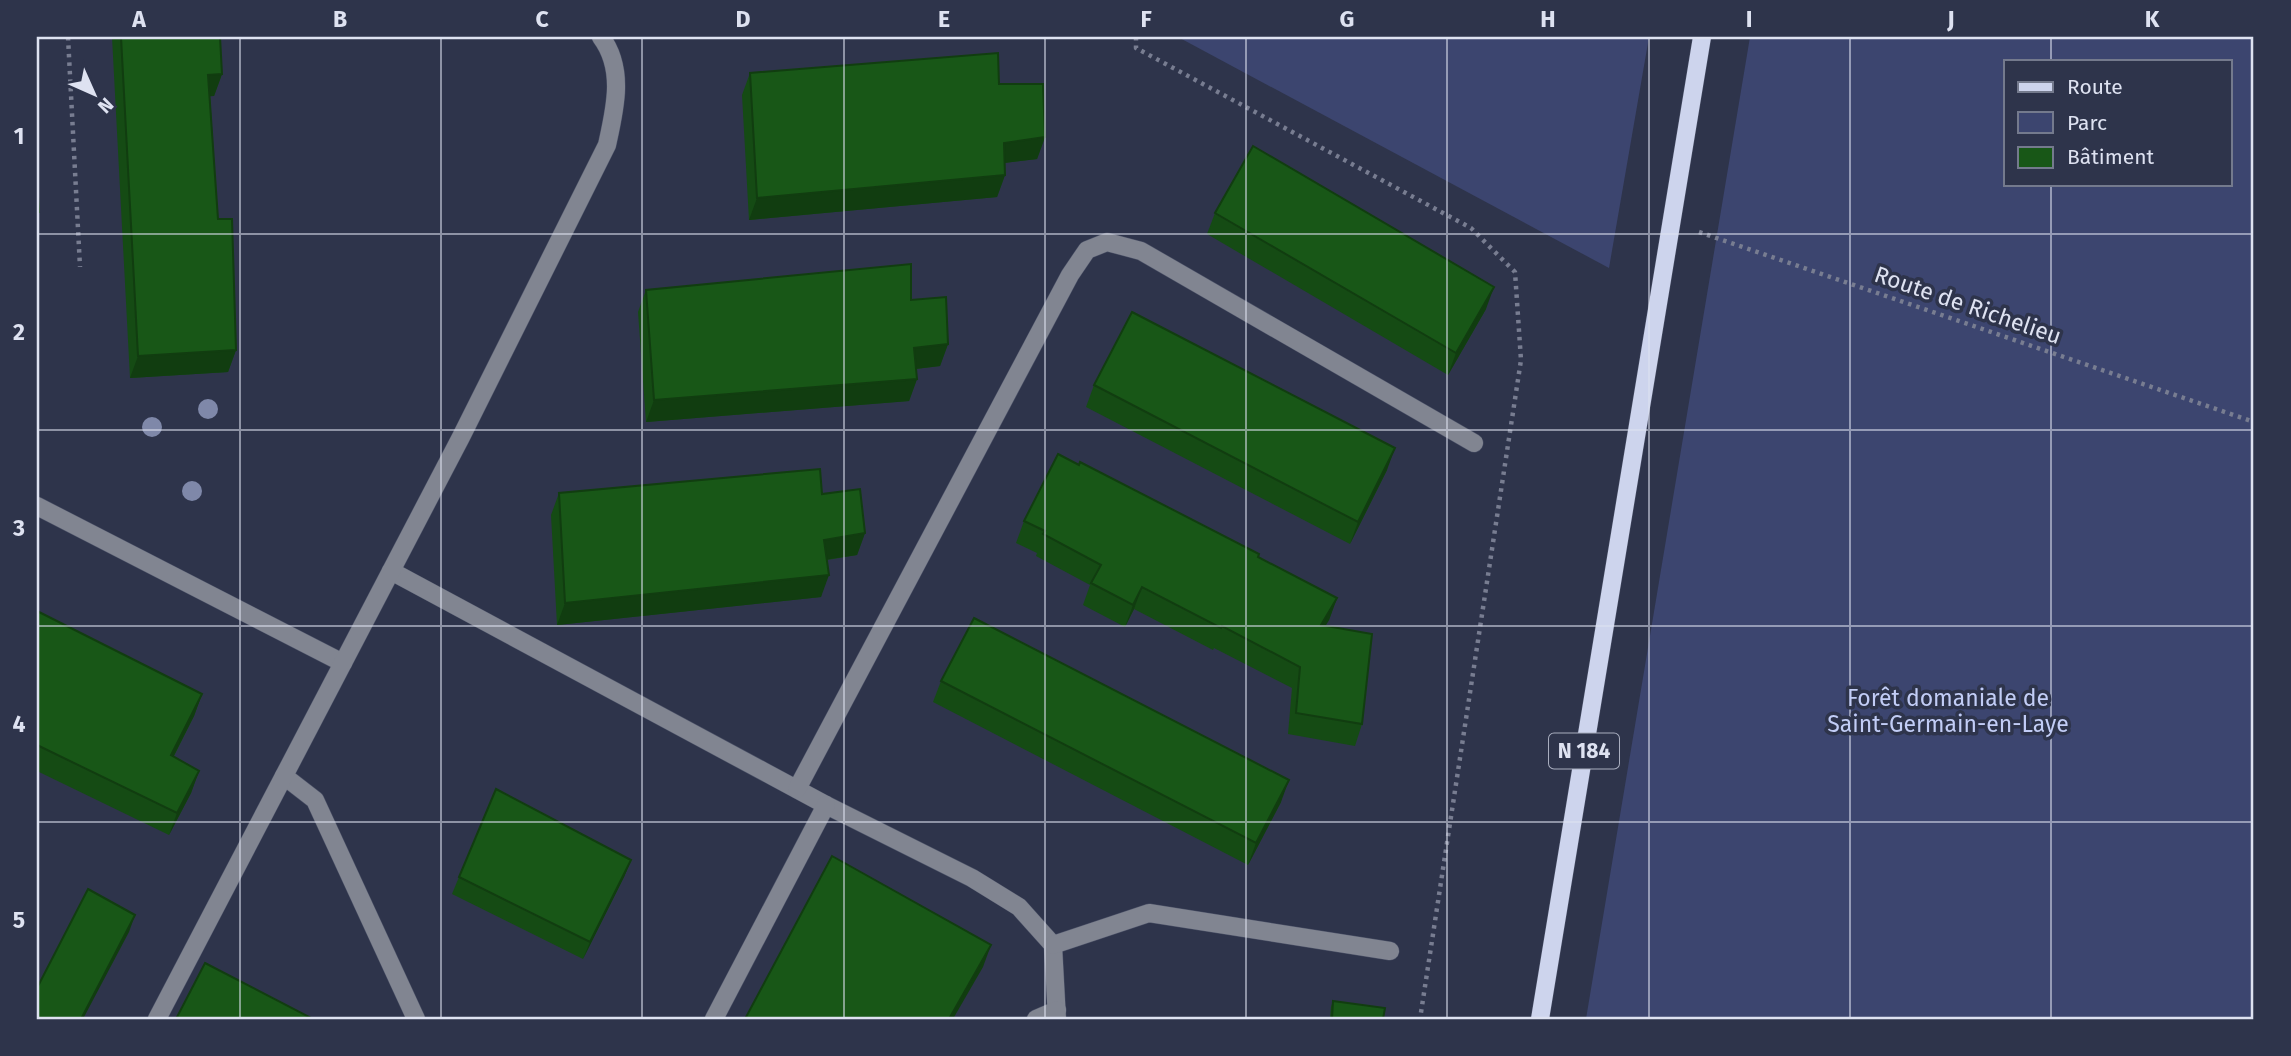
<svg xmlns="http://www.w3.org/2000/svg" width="2291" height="1056" viewBox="0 0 2291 1056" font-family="'Fira Sans',sans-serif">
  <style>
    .green { fill: #3c456f; fill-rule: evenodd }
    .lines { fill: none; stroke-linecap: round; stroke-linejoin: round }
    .minor-casing { stroke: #4a5066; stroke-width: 19 }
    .major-casing { stroke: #4a5066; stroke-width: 19 }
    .path { stroke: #787d91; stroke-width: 4.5; stroke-dasharray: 3.5 5; stroke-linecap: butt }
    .minor { stroke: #818591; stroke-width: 18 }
    .major { stroke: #cdd4ed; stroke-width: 18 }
    .tree { fill: #7f88a9 }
    .wall { fill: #154b14 }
    .shaded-wall { fill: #113d10 }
    .building { fill: #185717; stroke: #113d10; stroke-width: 2 }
    .grid { fill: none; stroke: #dee2f1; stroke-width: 2; stroke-opacity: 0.55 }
    .labels { text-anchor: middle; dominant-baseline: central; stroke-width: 7; stroke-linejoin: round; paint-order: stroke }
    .shield { fill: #2e344b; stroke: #a9aebf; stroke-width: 2 }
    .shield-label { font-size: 21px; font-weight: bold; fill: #dee2f1 }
    .street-label { font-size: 23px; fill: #dee2f1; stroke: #2e344b }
    .park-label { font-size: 23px; fill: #c2cdf6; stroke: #2e344b }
    .neatline { fill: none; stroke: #dee2f1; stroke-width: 2.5 }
    .grid-label { font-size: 23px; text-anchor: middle; font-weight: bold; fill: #dee2f1 }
  </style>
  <rect width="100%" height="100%" fill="#2e344b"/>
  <!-- green -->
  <g class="green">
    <path d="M1178,37H1649L1609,268Z"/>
    <path d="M1750,37H2254V1019H1586ZM2006,61H2230V184H2006Z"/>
  </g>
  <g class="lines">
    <!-- minor casing -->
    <g class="minor-casing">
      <g id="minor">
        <path d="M37,506L343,663"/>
        <path d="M391,571L826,805L972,878L1019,907L1053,945L1057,1019"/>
        <path d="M284,776L315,800L416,1019"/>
        <path d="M797,789L1070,275L1087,250L1107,242L1141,251L1474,443"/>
        <path d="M1053,945L1149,913L1390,951"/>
        <path d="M157,1019L461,437L607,145C615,109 625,69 601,37"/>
        <path d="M714,1019L826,805"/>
        <path d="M1036,1019L1057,1010"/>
      </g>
    </g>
    <!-- major casing -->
    <g class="major-casing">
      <path id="major" d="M1540,1019L1702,37"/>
    </g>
    <!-- path -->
    <g class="path">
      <path d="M68,37L80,267"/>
      <path d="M1136,37V48L1471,228L1515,272L1521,360L1420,1019"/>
      <path d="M1699,232L2254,422"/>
    </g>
    <!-- minor -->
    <use href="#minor" class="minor"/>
    <!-- major -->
    <use href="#major" class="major"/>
  </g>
  <!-- trees -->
  <g class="tree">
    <circle cx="208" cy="409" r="10"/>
    <circle cx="152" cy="427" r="10"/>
    <circle cx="192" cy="491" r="10"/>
  </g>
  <!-- wall -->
  <g class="wall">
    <path d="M112,37H220L222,74L214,96H210L218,219L236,350L228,372L130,378Z"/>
    <path d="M750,73L999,84L1045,137L1037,159L1004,163L1005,175L997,197L749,220L742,95Z"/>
    <path d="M1215,213L1486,309L1448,375L1207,234Z"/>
    <path d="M646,290L911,300L948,344L940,366L916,369L917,379L909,401L646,422L638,312Z"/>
    <path d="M1094,385L1387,470L1350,544L1086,407Z"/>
    <path d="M559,493L822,494L865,533L857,555L827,560L821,597L557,625L551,515Z"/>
    <path d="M1024,521L1258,557L1337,598L1329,620L1325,625L1362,724L1355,746L1288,734L1292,688L1214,648L1213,650L1134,609L1125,627L1083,605L1090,585L1036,556L1037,553L1016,543Z"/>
    <path d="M37,611L202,694L194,716L174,756L199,771L191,793L169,835L37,771Z"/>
    <path d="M941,681L1281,802L1248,865L933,702Z"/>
    <path d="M631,860L624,877L583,959L452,894L459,877Z"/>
    <path d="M1333,1001L1383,1019H1330L1331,1007Z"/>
  </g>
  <!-- shaded-wall -->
  <g class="shaded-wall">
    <path d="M222,74L214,96L200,97L208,75Z"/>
    <path d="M1045,137L1037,159L996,164L1004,143Z"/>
    <path d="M1005,175L997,197L749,220L757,198Z"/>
    <path d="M1494,287L1486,309L1448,375L1456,353Z"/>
    <path d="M948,344L940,366L906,370L914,348Z"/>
    <path d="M236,350L228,372L130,378L138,356Z"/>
    <path d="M917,379L909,401L646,422L654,400Z"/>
    <path d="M1395,448L1387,470L1350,544L1358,522Z"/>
    <path d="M865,533L857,555L816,561L824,540Z"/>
    <path d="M829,575L821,597L557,625L565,603Z"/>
    <path d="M1142,587L1134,609L1125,627L1133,605Z"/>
    <path d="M1337,598L1329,620L1313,647L1321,625Z"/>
    <path d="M202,694L194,716L163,777L171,755Z"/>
    <path d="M199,771L191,793L169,835L177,813Z"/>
    <path d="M1289,780L1281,802L1248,865L1256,843Z"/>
    <path d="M631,860L624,877L583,959L590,942Z"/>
    <path d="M135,915L129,932L83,1019H81Z"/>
    <path d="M991,945L983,967L953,1019H949Z"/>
  </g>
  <!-- building -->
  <g class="building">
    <path d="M121,37H220L222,74L208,75L218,219H232L236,350L138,356Z"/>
    <path d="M998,53L999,84H1043L1045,137L1004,143L1005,175L757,198L750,73Z"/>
    <path d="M1253,146L1494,287L1456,353L1215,213Z"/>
    <path d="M37,182L39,212H37Z"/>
    <path d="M911,264V300L946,297L948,344L914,348L917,379L654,400L646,290Z"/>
    <path d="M1132,312L1395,448L1358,522L1094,385Z"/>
    <path d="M1058,454L1079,465L1080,462L1259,554L1258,557L1337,598L1321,625L1372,634L1362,724L1296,713L1300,667L1222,626L1221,628L1142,587L1133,605L1091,583L1101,565L1043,534L1045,531L1024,521Z"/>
    <path d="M820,469L822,494L860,489L865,533L824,540L829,575L565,603L559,493Z"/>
    <path d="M37,611L202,694L171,755L199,771L177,813L37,745Z"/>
    <path d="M974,618L1289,780L1256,843L941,681Z"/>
    <path d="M496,789L631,860L590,942L459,877Z"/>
    <path d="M832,856L991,945L949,1019H745Z"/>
    <path d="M88,889L135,915L81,1019H37V988Z"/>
    <path d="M205,963L313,1019H176Z"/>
    <path d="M1333,1001L1385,1008L1383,1019H1332Z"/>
  </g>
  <!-- grid -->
  <path class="grid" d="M240,37V1019M441,37V1019M642,37V1019M844,37V1019M1045,37V1019M1246,37V1019M1447,37V1019M1649,37V1019M1850,37V1019M2051,37V61M2051,184V1019M37,234H2254M37,430H2254M37,626H2254M37,822H2254"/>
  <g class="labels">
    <!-- shield labels -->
    <rect class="shield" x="1549" y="733.5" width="70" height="35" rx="5"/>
    <g class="shield-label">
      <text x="1584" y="751">N 184</text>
    </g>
    <!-- street labels -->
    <g class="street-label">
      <text transform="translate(1968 305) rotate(19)">Route de Richelieu</text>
    </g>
    <!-- park labels -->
    <g class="park-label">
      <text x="1948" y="698">Forêt domaniale de<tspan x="1948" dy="26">Saint-Germain-en-Laye</tspan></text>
    </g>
  </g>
  <!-- border -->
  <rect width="2291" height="1056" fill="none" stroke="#2e344b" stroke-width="77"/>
  <!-- legend -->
  <rect x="2004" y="60" width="228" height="126" fill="#2e344b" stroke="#747a8d" stroke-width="2"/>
  <rect x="2018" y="82" width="35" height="10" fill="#cdd4ed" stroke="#747a8d" stroke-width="2"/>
  <text x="2067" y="94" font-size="21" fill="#dee2f1">Route</text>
  <rect x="2018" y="112" width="35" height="21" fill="#3c456f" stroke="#747a8d" stroke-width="2"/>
  <text x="2067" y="130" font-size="21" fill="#dee2f1">Parc</text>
  <rect x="2018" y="147" width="35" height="21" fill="#185717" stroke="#747a8d" stroke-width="2"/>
  <text x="2067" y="164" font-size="21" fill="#dee2f1">Bâtiment</text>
  <!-- north arrow -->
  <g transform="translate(94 94) rotate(135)" stroke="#2e344b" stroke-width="5" paint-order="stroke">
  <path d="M0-5L12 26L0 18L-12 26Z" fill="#dee2f1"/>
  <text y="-10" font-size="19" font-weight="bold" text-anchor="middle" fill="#dee2f1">N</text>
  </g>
  <rect x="38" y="38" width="2214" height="980" class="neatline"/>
  <g class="grid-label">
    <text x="139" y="27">A</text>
    <text x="340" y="27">B</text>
    <text x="542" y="27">C</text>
    <text x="743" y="27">D</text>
    <text x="944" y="27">E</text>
    <text x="1146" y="27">F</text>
    <text x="1347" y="27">G</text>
    <text x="1548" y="27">H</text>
    <text x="1749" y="27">I</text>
    <text x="1951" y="27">J</text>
    <text x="2152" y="27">K</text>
    <text x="19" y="144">1</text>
    <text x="19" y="340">2</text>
    <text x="19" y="536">3</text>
    <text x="19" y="732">4</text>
    <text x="19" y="928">5</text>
  </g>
</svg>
